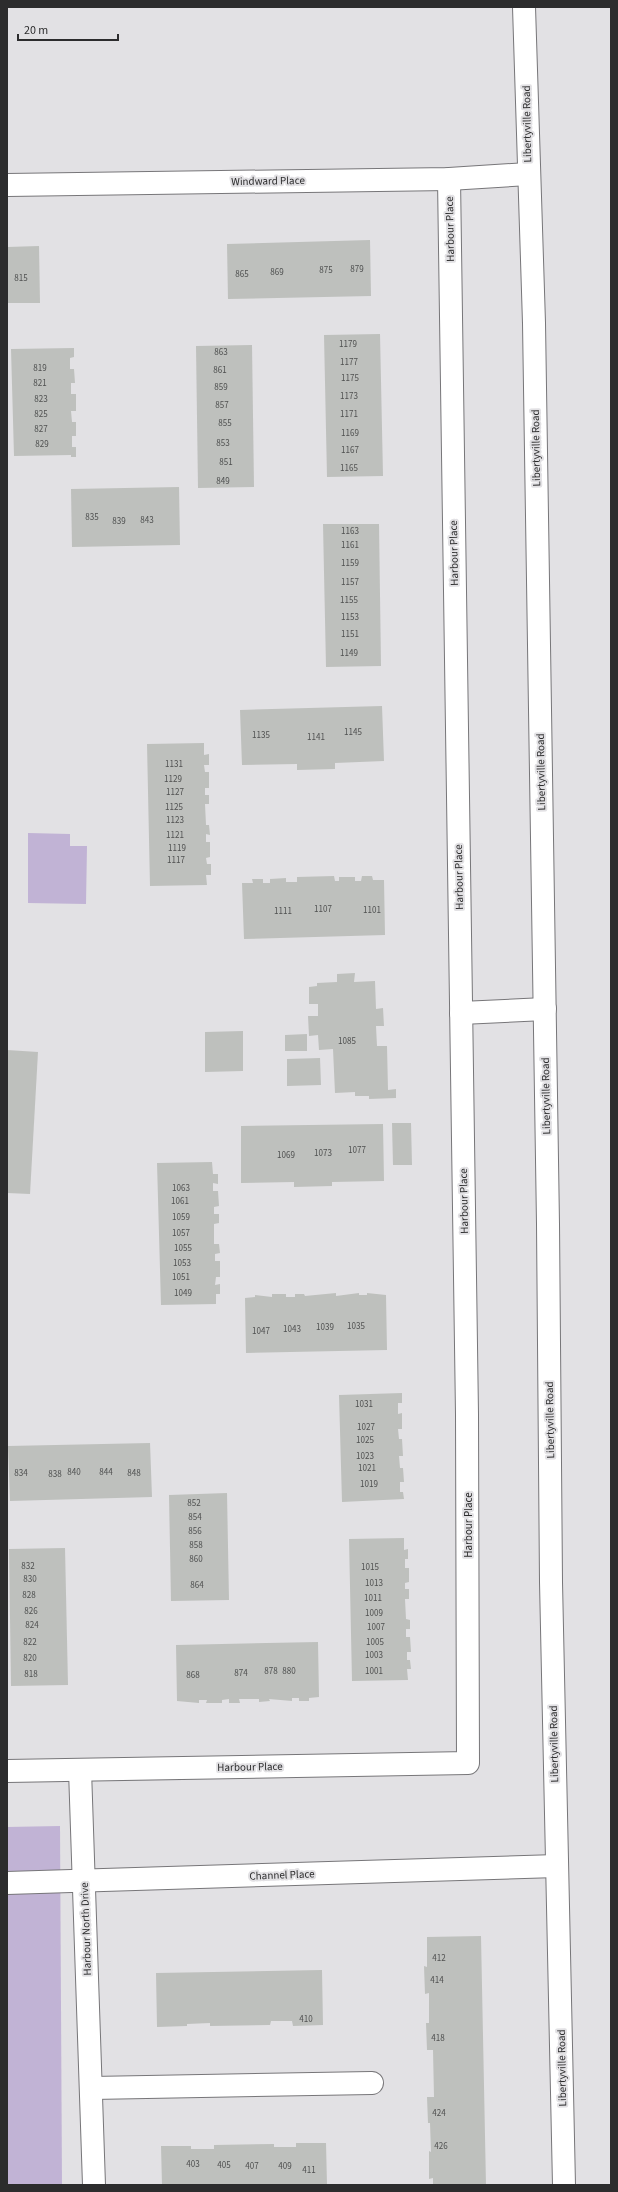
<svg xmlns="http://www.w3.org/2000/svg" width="618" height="2192" viewBox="0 0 618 2192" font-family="'Source Sans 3',sans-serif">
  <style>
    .green { fill: #c1b3d5 }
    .building { fill: #bec0bd }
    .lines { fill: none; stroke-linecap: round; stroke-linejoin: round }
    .minor-casing { stroke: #777679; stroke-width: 24 }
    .minor { stroke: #fff; stroke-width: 22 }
    .labels { text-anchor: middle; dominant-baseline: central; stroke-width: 4; stroke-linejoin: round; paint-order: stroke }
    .number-label { font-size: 9px; fill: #505151 }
    .street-label { font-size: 11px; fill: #2c2c2d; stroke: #e2e1e4 }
  </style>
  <rect width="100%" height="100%" fill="#e2e1e4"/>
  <!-- green -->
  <g class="green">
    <path d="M28,833L70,834V846H87L86,904L28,903Z"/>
    <path d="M60,1826L62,2185H7V1827Z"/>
  </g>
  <!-- building -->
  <g class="building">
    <path d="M370,240L371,296L228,299L227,244Z"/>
    <path d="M39,246L40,303H7V247Z"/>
    <path d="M380,334L383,476L327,477L324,335Z"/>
    <path d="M252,345L254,487L198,488L196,346Z"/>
    <path d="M74,348V357L70,358V369H74L75,383H71V394H76V411H71L72,422H76V436H72V447H76V457H71V455L14,456L11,349Z"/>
    <path d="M179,487L180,545L72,547L71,489Z"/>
    <path d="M323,524H379L381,666L326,667Z"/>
    <path d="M382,706L384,761L335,763V769L297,770V764L242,765L240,710Z"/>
    <path d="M204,743V755L209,754V765H204L205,772H209V788H205V795H209V804H205L206,825H209L210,835L206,834V842H210V857L206,858L207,864H211V875H206L207,885L150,886L147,744Z"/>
    <path d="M334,876L335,881H339V877H355V881H361L362,876H372L373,880H384L385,935L244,939L242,883H253L252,879H263V883H270V879L286,878V882H297V877Z"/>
    <path d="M355,973L354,982L375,981L376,1009L383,1008L384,1026H376L377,1046H387L388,1090L396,1089V1098L369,1099V1096H355V1092L335,1093L333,1049L319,1050L318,1035L309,1036L308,1016H318V1004H309V987L317,986V983L337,982V974Z"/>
    <path d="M243,1031V1071L205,1072V1032Z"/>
    <path d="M307,1034V1051H285V1035Z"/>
    <path d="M7,1050L38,1052L30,1194L7,1193Z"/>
    <path d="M320,1058L321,1085L287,1086V1059Z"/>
    <path d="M392,1123H411L412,1165H393Z"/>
    <path d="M383,1124L384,1181L332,1182V1186L294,1187V1182L241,1183V1126Z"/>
    <path d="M212,1162L213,1174H218V1184L213,1183V1191H218L219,1206L214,1207V1214H219V1223L214,1224V1244H219L220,1253L215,1254V1261H220V1277H216L215,1285L220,1284V1294H216V1304L161,1305L157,1163Z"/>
    <path d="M336,1293V1296L359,1293V1295H367V1293L386,1295L387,1350L246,1353L245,1298L255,1297V1295L272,1297V1294H286V1297H295V1294H304L305,1296Z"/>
    <path d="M402,1393V1403H398V1414L402,1413V1429H398L399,1439H402L403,1456H399L400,1468H403L404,1482H400V1492H403L404,1499L342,1502L339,1395Z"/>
    <path d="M150,1443L152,1497L10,1501L8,1446Z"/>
    <path d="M227,1493L229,1600L171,1601L169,1495Z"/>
    <path d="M404,1538V1550L408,1549V1559H405V1568H409V1582L405,1583V1589H409V1599H405L406,1619L410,1620V1629H406V1637H410L411,1652H407V1660H410L411,1669H407L408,1680L352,1681L349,1539Z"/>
    <path d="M65,1548L68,1685L11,1686L9,1549Z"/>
    <path d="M318,1642L319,1697L309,1698V1701H299V1698H292V1701L269,1699L270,1701L259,1702V1699H239L240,1703H229V1699L222,1700V1703H206L207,1700H199V1703L177,1701L176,1645Z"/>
    <path d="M481,1936L486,2185H433V2178L429,2179V2151L431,2152L430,2123H428L427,2097H434L433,2050H427L426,2023H429V1993L425,1994L424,1966L427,1967V1937Z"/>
    <path d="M322,1970L323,2025L293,2026L292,2021H271L270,2025L210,2026V2023L187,2024V2026L157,2027L156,1973Z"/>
    <path d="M296,2143H326L327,2185H162L161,2146H191V2149H214V2145L274,2144V2147H296Z"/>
  </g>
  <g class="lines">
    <!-- minor casing -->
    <g class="minor-casing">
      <g id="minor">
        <path d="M524,7L534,323L548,1224L551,1582L564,2185"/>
        <path d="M7,185L449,179L528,174"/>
        <path d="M461,1013L545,1009"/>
        <path d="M80,1770L94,2185"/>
        <path d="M7,1771L468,1763L467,1414L449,179"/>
        <path d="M7,1883L557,1866"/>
        <path d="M92,2088L372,2083"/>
      </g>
    </g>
    <!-- minor -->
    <use href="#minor" class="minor"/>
  </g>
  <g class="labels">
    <!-- number labels -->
    <g class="number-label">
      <text x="357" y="269">879</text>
      <text x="326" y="270">875</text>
      <text x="277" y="272">869</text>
      <text x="242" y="274">865</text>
      <text x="21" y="278">815</text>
      <text x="348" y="344">1179</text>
      <text x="221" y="352">863</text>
      <text x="349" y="362">1177</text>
      <text x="40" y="368">819</text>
      <text x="220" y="370">861</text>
      <text x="350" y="378">1175</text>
      <text x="40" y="383">821</text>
      <text x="221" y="387">859</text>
      <text x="349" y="396">1173</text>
      <text x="41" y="399">823</text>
      <text x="222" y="405">857</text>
      <text x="41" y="414">825</text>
      <text x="349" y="414">1171</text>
      <text x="225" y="423">855</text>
      <text x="41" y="429">827</text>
      <text x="350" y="433">1169</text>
      <text x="223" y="443">853</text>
      <text x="42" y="444">829</text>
      <text x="350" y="450">1167</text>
      <text x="226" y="462">851</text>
      <text x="349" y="468">1165</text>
      <text x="223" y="481">849</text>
      <text x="92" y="517">835</text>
      <text x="147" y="520">843</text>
      <text x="119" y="521">839</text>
      <text x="350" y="531">1163</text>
      <text x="350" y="545">1161</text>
      <text x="350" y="563">1159</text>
      <text x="350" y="582">1157</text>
      <text x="349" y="600">1155</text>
      <text x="350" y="617">1153</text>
      <text x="350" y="634">1151</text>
      <text x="349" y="653">1149</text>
      <text x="353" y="732">1145</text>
      <text x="261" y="735">1135</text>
      <text x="316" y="737">1141</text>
      <text x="174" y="764">1131</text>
      <text x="173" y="779">1129</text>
      <text x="175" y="792">1127</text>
      <text x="174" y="807">1125</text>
      <text x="175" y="820">1123</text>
      <text x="175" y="835">1121</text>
      <text x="177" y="848">1119</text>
      <text x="176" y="860">1117</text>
      <text x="323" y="909">1107</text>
      <text x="372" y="910">1101</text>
      <text x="283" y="911">1111</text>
      <text x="347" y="1041">1085</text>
      <text x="357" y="1150">1077</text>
      <text x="323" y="1153">1073</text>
      <text x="286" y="1155">1069</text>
      <text x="181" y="1188">1063</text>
      <text x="180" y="1201">1061</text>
      <text x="181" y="1217">1059</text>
      <text x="181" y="1233">1057</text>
      <text x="183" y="1248">1055</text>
      <text x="182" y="1263">1053</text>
      <text x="181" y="1277">1051</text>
      <text x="183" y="1293">1049</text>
      <text x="356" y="1326">1035</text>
      <text x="325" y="1327">1039</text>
      <text x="292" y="1329">1043</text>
      <text x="261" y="1331">1047</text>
      <text x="364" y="1404">1031</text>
      <text x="366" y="1427">1027</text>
      <text x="365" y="1440">1025</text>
      <text x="365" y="1456">1023</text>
      <text x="367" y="1468">1021</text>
      <text x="74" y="1472">840</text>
      <text x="106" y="1472">844</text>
      <text x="21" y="1473">834</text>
      <text x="134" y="1473">848</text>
      <text x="55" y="1474">838</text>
      <text x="369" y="1484">1019</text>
      <text x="194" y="1503">852</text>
      <text x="195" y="1517">854</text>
      <text x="195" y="1531">856</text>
      <text x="196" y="1545">858</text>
      <text x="196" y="1559">860</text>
      <text x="28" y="1566">832</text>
      <text x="370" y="1567">1015</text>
      <text x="30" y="1579">830</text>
      <text x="374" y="1583">1013</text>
      <text x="197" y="1585">864</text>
      <text x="29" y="1595">828</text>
      <text x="373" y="1598">1011</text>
      <text x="31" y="1611">826</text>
      <text x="374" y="1613">1009</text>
      <text x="32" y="1625">824</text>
      <text x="376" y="1627">1007</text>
      <text x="30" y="1642">822</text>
      <text x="375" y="1642">1005</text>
      <text x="374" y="1655">1003</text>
      <text x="30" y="1658">820</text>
      <text x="271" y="1671">878</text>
      <text x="289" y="1671">880</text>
      <text x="374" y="1671">1001</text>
      <text x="241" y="1673">874</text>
      <text x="31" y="1674">818</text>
      <text x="193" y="1675">868</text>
      <text x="439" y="1958">412</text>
      <text x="437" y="1980">414</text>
      <text x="306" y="2019">410</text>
      <text x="438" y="2038">418</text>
      <text x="439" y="2113">424</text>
      <text x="441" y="2146">426</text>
      <text x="193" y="2164">403</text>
      <text x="224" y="2165">405</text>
      <text x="252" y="2166">407</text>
      <text x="285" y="2166">409</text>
      <text x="309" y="2170">411</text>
    </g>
    <!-- street labels -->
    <g class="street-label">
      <text transform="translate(527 124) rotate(-91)">Libertyville Road</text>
      <text transform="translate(268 181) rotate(-1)">Windward Place</text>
      <text transform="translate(450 229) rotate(-91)">Harbour Place</text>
      <text transform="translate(536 448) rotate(-91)">Libertyville Road</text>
      <text transform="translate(454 553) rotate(-91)">Harbour Place</text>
      <text transform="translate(541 772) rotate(-91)">Libertyville Road</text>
      <text transform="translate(459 877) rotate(-91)">Harbour Place</text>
      <text transform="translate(546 1096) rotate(-91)">Libertyville Road</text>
      <text transform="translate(464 1201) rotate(-91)">Harbour Place</text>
      <text transform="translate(550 1420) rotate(-91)">Libertyville Road</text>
      <text transform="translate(468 1525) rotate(-90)">Harbour Place</text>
      <text transform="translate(554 1744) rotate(-91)">Libertyville Road</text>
      <text transform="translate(250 1767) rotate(-1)">Harbour Place</text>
      <text transform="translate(282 1875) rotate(-2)">Channel Place</text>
      <text transform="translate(86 1929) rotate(-92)">Harbour North Drive</text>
      <text transform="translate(562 2068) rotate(-91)">Libertyville Road</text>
    </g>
  </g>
  <!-- border -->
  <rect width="618" height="2192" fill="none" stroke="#2c2c2d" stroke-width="16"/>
  <!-- scale -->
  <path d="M18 34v6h100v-6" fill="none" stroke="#2c2c2d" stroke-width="2"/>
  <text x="24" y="34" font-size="12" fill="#2c2c2d" stroke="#e2e1e4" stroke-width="3" paint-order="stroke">20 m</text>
</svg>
